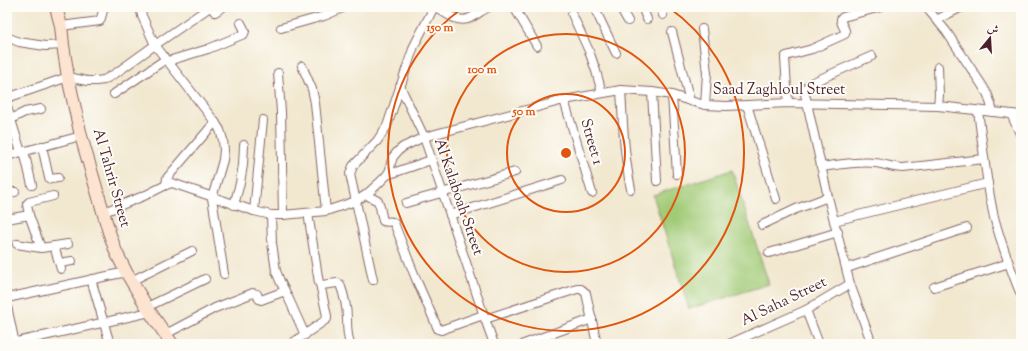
<svg xmlns="http://www.w3.org/2000/svg" width="1028" height="351" viewBox="0 0 1028 351" font-family="'Sorts Mill Goudy',Amiri,serif">
  <style>
    .green { fill: #a2cb77; stroke: #767551 }
    .lines { fill: none; stroke-linecap: round; stroke-linejoin: round }
    .street-casing { stroke: #856565; stroke-width: 10 }
    .secondary-casing { stroke: #856565; stroke-width: 14 }
    .street { stroke: #fff; stroke-width: 8 }
    .secondary { stroke: #fde4d1; stroke-width: 12 }
    .ring { fill: none; stroke: #e0560e; stroke-width: 2 }
    .labels { text-anchor: middle; dominant-baseline: central; stroke-width: 4; stroke-linejoin: round; paint-order: stroke }
    .street-label { font-size: 15px; fill: #4a1f2b; stroke: #fdfcf7 }
    .centre { fill: #e0560e; stroke: #fdfcf7; stroke-width: 2 }
    .ring-label { font-size: 12px; text-anchor: middle; font-weight: bold; fill: #e0560e; stroke: #fdfcf7; stroke-width: 4; stroke-linejoin: round; paint-order: stroke }
  </style>
  <rect width="100%" height="100%" fill="#fdfcf7"/>
  <filter id="ink" filterUnits="userSpaceOnUse"><feTurbulence type="fractalNoise" baseFrequency=".025" numOctaves="2"/><feDisplacementMap in="SourceGraphic" scale="8" xChannelSelector="R" yChannelSelector="G"/><feConvolveMatrix kernelMatrix="1 2 1 2 8 2 1 2 1" color-interpolation-filters="sRGB"/></filter>
  <filter id="wash" filterUnits="userSpaceOnUse"><feTurbulence type="fractalNoise" baseFrequency=".012" numOctaves="4" result="noise"/><feDisplacementMap in="SourceGraphic" scale="16" xChannelSelector="R" yChannelSelector="G"/><feGaussianBlur stdDeviation="0.9" result="paint"/><feColorMatrix in="noise" values="0 0 0 0 0 0 0 0 0 0 0 0 0 0 0 0 0 1.4 0 .05"/><feComposite in="paint" operator="in"/></filter>
  <g filter="url(#wash)">
    <rect width="100%" height="100%" fill="#f2e8d0"/>
    <!-- green -->
    <path class="green" d="M732,170L769,284L689,309L653,195Z"/>
  </g>
  <g filter="url(#ink)">
    <g class="lines">
      <!-- street casing -->
      <g class="street-casing">
        <g id="street">
          <path d="M140,7L142,16L155,45L215,122L220,130L223,140L224,150L223,160L212,198L224,274"/>
          <path d="M212,7L214,11L215,12L223,7"/>
          <path d="M436,7C445,13 459,24 470,18C477,15 482,10 489,7"/>
          <path d="M514,7L537,46"/>
          <path d="M594,7L616,53"/>
          <path d="M620,7L628,21"/>
          <path d="M642,7L647,19"/>
          <path d="M661,7L663,15"/>
          <path d="M926,7L946,31L982,85L988,95L992,108V112"/>
          <path d="M572,14L589,51L596,71L602,93"/>
          <path d="M936,20L962,7"/>
          <path d="M61,26L100,21L101,18L104,7"/>
          <path d="M281,28L324,16L345,7"/>
          <path d="M702,29L707,73L705,105"/>
          <path d="M672,32L690,101"/>
          <path d="M7,37L19,42L45,46L63,45"/>
          <path d="M168,61L208,49L244,34L245,31L241,23"/>
          <path d="M302,66L312,89L315,103L326,211"/>
          <path d="M938,67L939,95L938,106"/>
          <path d="M278,73L281,112L283,215"/>
          <path d="M400,86L424,137L485,319L494,344"/>
          <path d="M621,90C623,123 624,156 631,189"/>
          <path d="M652,92L657,181"/>
          <path d="M114,94L166,59"/>
          <path d="M672,95L677,174"/>
          <path d="M7,98L68,77L87,81H96L104,80L116,73L155,45L210,7"/>
          <path d="M564,100L592,193"/>
          <path d="M788,103L785,58L786,56L812,49L845,34C847,29 840,25 841,19L843,17L881,7"/>
          <path d="M747,105L776,199"/>
          <path d="M7,107L21,152"/>
          <path d="M978,111C983,146 986,182 994,217C1001,243 1011,270 1021,295"/>
          <path d="M1011,114L1021,136"/>
          <path d="M11,119L25,112L41,109"/>
          <path d="M42,146L49,178L50,179L58,178"/>
          <path d="M24,151L32,185"/>
          <path d="M7,156L81,136"/>
          <path d="M821,167C837,165 859,161 875,163C885,164 893,168 903,168L984,159"/>
          <path d="M387,175L431,160"/>
          <path d="M166,185L167,178L215,122"/>
          <path d="M7,193L15,192"/>
          <path d="M367,194L370,197L378,201L380,207L383,221C387,223 391,220 394,223L416,279L438,329L441,330L483,315"/>
          <path d="M406,203L515,172"/>
          <path d="M234,205L240,183L243,165L244,145"/>
          <path d="M254,211L263,120"/>
          <path d="M104,212L146,195L166,185L172,183L254,211L271,215H283L326,211L356,201L367,194L379,183L387,175L390,170L391,163L393,157L398,151L403,147L424,137L564,100L621,90L652,92L672,95L690,101L705,105L726,106L788,103L938,106L1021,115"/>
          <path d="M308,213L319,283L322,285L337,283L340,284C344,295 347,307 347,319C347,328 347,335 350,344"/>
          <path d="M271,215L272,243L276,271L280,281L288,297L305,335"/>
          <path d="M450,215L562,180"/>
          <path d="M7,219L29,215"/>
          <path d="M834,221L988,183"/>
          <path d="M762,225L796,209L828,197"/>
          <path d="M17,244L41,248L68,244"/>
          <path d="M54,246L61,269"/>
          <path d="M41,248L29,215L27,204L29,202L53,196"/>
          <path d="M769,253L838,232"/>
          <path d="M60,263L72,261"/>
          <path d="M847,268L967,228"/>
          <path d="M91,279L110,344"/>
          <path d="M373,280L350,174L353,166L377,141L387,126L414,46L434,7"/>
          <path d="M131,281L192,251"/>
          <path d="M934,287L1009,263"/>
          <path d="M7,298L126,272"/>
          <path d="M7,306L15,344"/>
          <path d="M147,307L205,279"/>
          <path d="M806,310L819,344"/>
          <path d="M485,319L577,289H581L586,293L597,344"/>
          <path d="M166,334L215,308L253,293L257,294L259,299L261,300L285,291"/>
          <path d="M8,344L150,312"/>
          <path d="M291,344L327,319V316L320,284"/>
          <path d="M524,344L592,319"/>
          <path d="M729,344L806,310L850,284"/>
          <path d="M872,344L850,284L828,197L805,94V89L811,83L872,56"/>
        </g>
      </g>
      <!-- secondary casing -->
      <g class="secondary-casing">
        <path id="secondary" d="M56,7L61,26L63,45L68,77L81,136L109,232L116,252L126,272L150,312L172,344"/>
      </g>
      <!-- street -->
      <use href="#street" class="street"/>
      <!-- secondary -->
      <use href="#secondary" class="secondary"/>
    </g>
  </g>
  <!-- distance rings -->
  <g class="ring">
    <circle cx="566" cy="153" r="59"/>
    <circle cx="566" cy="153" r="119"/>
    <path d="M668 7A178 178 0 1 1 464 7"/>
  </g>
  <g class="labels">
    <!-- street labels -->
    <g class="street-label">
      <text x="779" y="90">Saad Zaghloul Street</text>
      <text transform="translate(591 142) rotate(74)">Street 1</text>
      <text transform="translate(111 178) rotate(74)">Al Tahrir Street</text>
      <text transform="translate(458 197) rotate(71)">Al Kalaboah Street</text>
      <text transform="translate(784 302) rotate(-26)">Al Saha Street</text>
    </g>
  </g>
  <circle cx="566" cy="153" r="6" class="centre"/>
  <g class="ring-label">
    <text x="440" y="31">150 m</text>
    <text x="482" y="73">100 m</text>
    <text x="524" y="115">50 m</text>
  </g>
  <!-- margin -->
  <rect width="1028" height="351" fill="none" stroke="#fdfcf7" stroke-width="24"/>
  <!-- north arrow -->
  <g transform="translate(990 38) rotate(18)" stroke="#fdfcf7" stroke-width="3" paint-order="stroke">
  <path d="M0-3L7 15L0 10L-7 15Z" fill="#4a1f2b"/>
  <text y="-6" font-size="11" font-weight="bold" text-anchor="middle" fill="#4a1f2b">ش</text>
  </g>
</svg>
